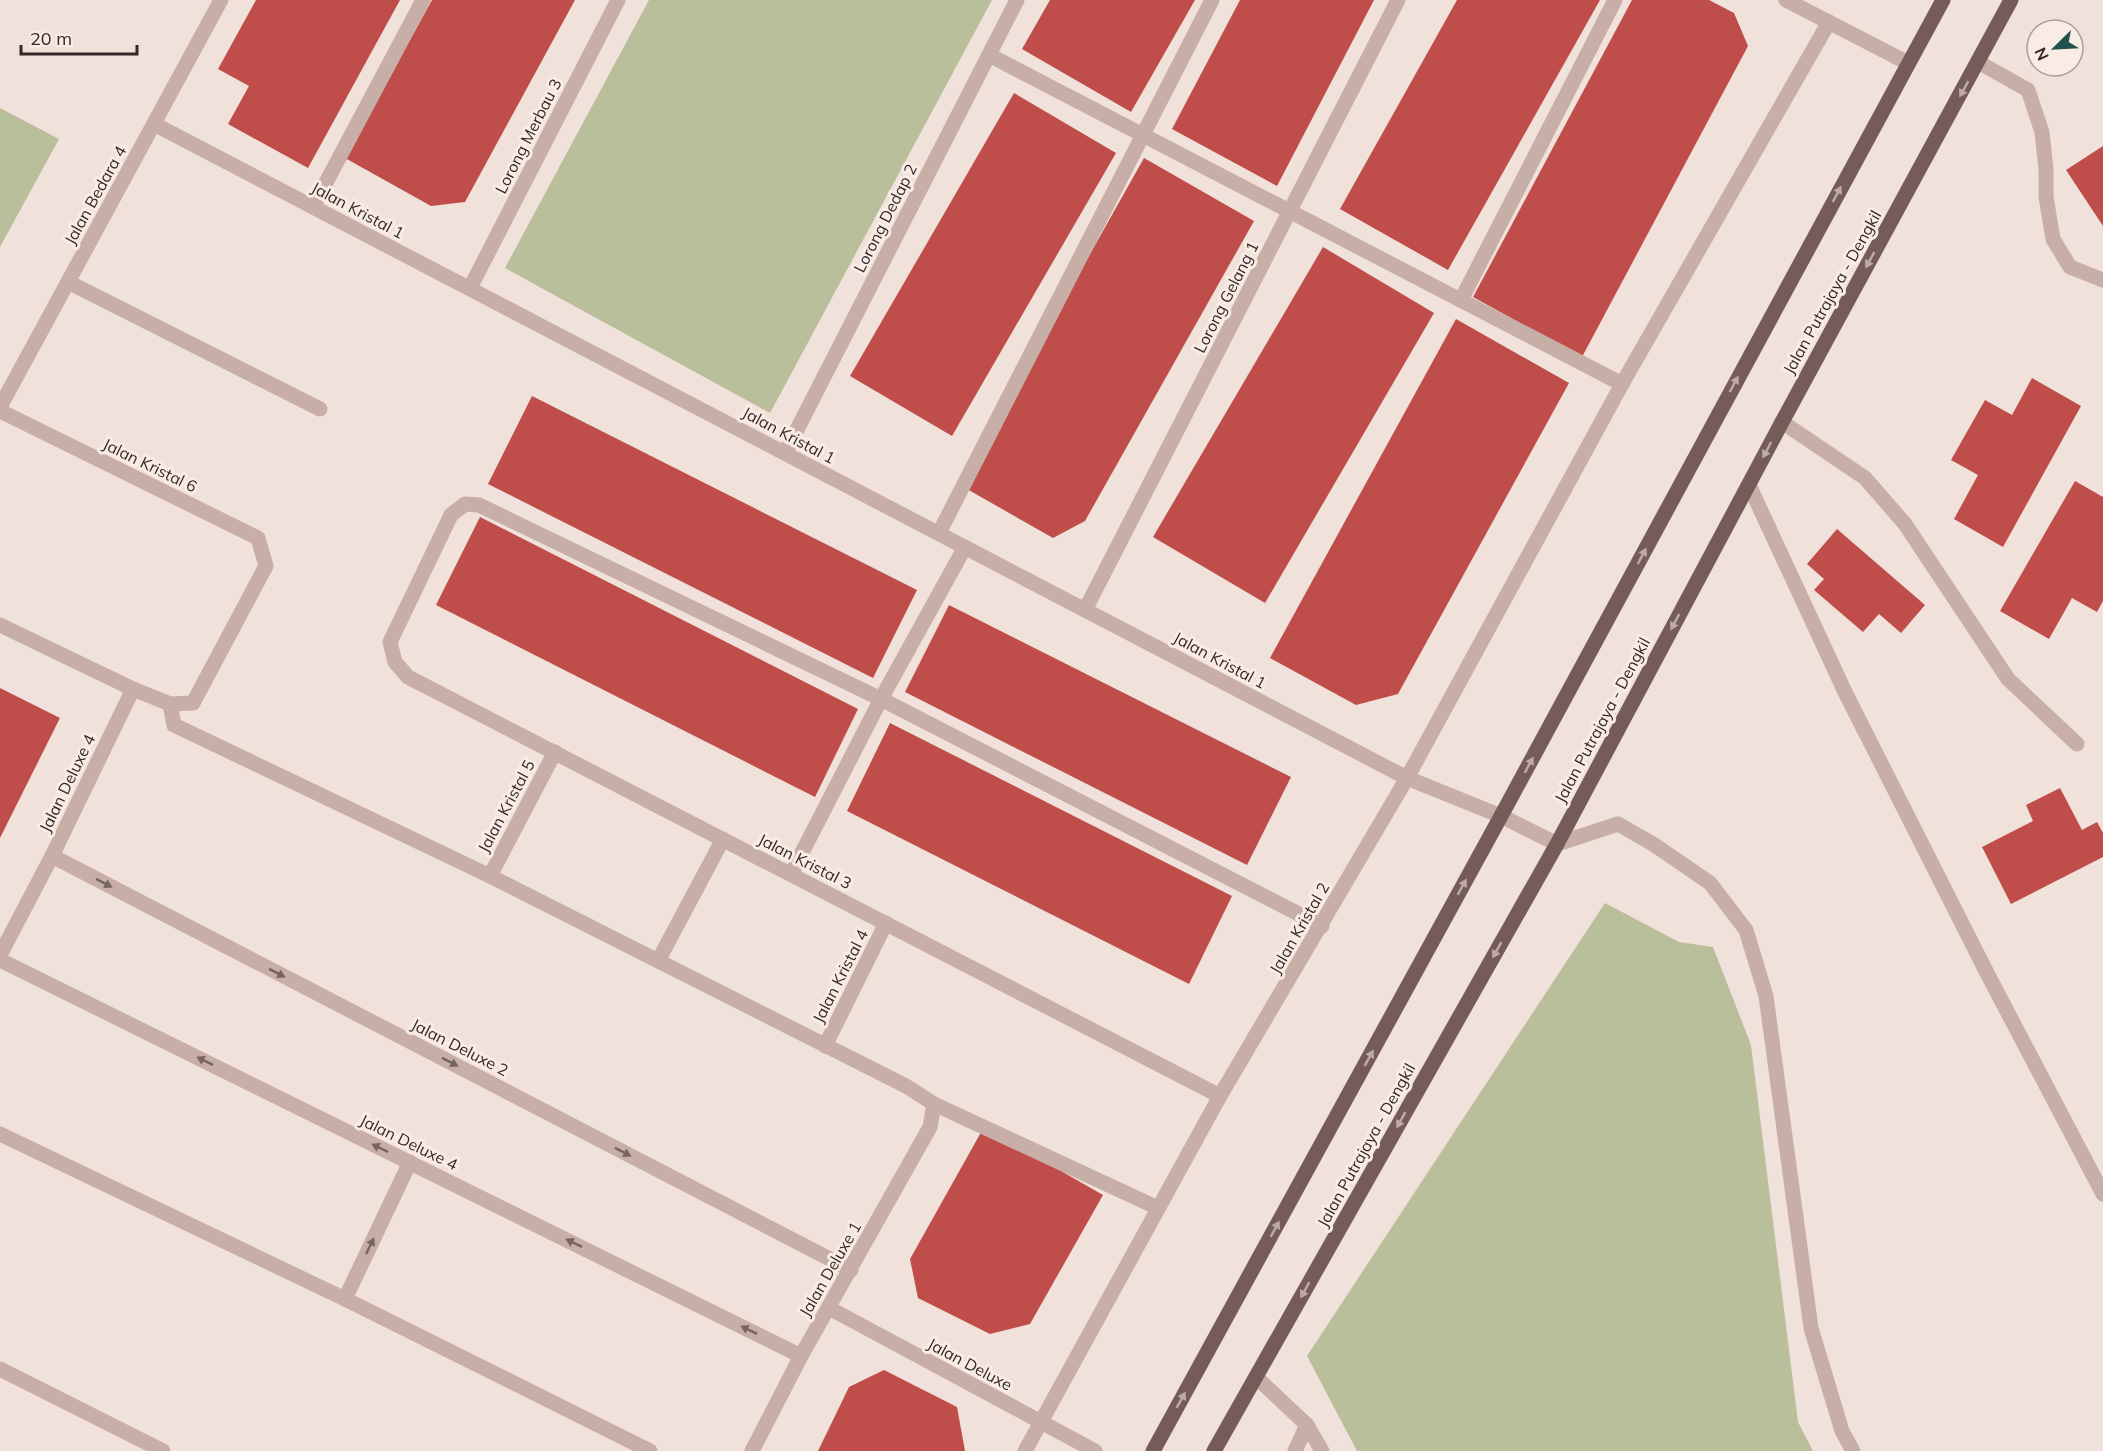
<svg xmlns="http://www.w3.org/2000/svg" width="2103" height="1451" viewBox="0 0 2103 1451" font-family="Mulish,sans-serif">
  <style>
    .green { fill: #b9be9b }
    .building { fill: #bf4d49 }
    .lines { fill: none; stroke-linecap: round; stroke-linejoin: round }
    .minor { stroke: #c7aea6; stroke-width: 15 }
    .major { stroke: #755c59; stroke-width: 15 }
    .oneway { fill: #bdaba6 }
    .oneway2 { fill: #766460 }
    .labels { text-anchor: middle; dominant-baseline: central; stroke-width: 6; stroke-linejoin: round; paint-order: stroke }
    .street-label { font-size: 16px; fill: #332827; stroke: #f8ece5 }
  </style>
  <rect width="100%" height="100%" fill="#f0e1da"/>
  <!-- green -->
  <g class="green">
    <path d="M649,0H992L770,413L505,268Z"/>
    <path d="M0,108L59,139L0,247Z"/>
    <path d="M1605,903L1679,942L1713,947L1751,1045L1798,1422L1813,1451H1357L1307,1356Z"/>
  </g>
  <!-- building -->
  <g class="building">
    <path d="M256,0H400L308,168L228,124L249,86L218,69Z"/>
    <path d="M432,0H575L465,202L431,206L345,158Z"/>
    <path d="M1050,0H1195L1131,112L1022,49Z"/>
    <path d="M1240,0H1374L1277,186L1172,129Z"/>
    <path d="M1457,0H1600L1448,270L1340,209Z"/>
    <path d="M1632,0H1709L1734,13L1748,46L1582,357L1473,297Z"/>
    <path d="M1014,93L1116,153L952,436L850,376Z"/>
    <path d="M2103,146V226L2066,170Z"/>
    <path d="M1144,158L1254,221L1085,521L1053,538L960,485Z"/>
    <path d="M1323,247L1434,313L1265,603L1153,537Z"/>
    <path d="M1456,319L1569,383L1398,694L1356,705L1270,658Z"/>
    <path d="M2032,378L2081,406L2003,547L1954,519L1978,475L1951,460L1985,400L2012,415Z"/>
    <path d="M532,396L917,590L873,678L488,484Z"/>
    <path d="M2075,481L2103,497V601L2097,612L2072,598L2049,639L2000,611Z"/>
    <path d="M480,517L858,709L815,797L436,605Z"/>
    <path d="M1837,529L1925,605L1901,633L1879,614L1863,632L1814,590L1824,579L1807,564Z"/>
    <path d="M949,605L1291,777L1247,865L905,692Z"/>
    <path d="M0,688L60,718L0,838Z"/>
    <path d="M890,723L1232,896L1189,984L847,811Z"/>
    <path d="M2060,788L2082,830L2097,822L2103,833V857L2011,904L1982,847L2033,821L2026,805Z"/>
    <path d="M984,1127L1103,1195L1030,1324L990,1334L918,1298L910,1259Z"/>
    <path d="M884,1370L957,1407L965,1451H818L849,1387Z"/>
  </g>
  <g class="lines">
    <!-- minor -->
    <g class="minor">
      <path d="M1786,0L1908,63"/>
      <path d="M989,55L1622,384"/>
      <path d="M1978,62L2028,90L2042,132L2046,170V197L2053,239L2070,267L2103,280"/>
      <path d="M154,124L1407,778L1501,816L1557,844L1618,824L1653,844L1710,883L1746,930L1766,996L1811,1328L1842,1431L1853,1451"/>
      <path d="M313,207L423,0"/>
      <path d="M68,282L320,409"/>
      <path d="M470,288L618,0"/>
      <path d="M1461,300L1615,0"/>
      <path d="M0,407L221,0"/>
      <path d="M0,411L258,538L266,566L193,703L170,704L133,689L0,625"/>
      <path d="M1782,422L1865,478L1905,524L2008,679L2077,744"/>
      <path d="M785,453L1017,0"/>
      <path d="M1749,485L1845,692L1987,973L2103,1194"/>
      <path d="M939,533L1212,0"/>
      <path d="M1085,610L1398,0"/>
      <path d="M170,704L174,725L490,876L906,1086L934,1104L1158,1208"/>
      <path d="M52,856L851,1270"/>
      <path d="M791,874L881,699L965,547"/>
      <path d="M490,876L555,752"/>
      <path d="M0,955L52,856L133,689"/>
      <path d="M0,960L801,1356"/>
      <path d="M658,961L723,839"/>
      <path d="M825,1046L886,923"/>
      <path d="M1220,1096L408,677L395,662L390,642L451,515L465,504L479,505L881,699L1322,926"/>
      <path d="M0,1134L345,1299L650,1451"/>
      <path d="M345,1299L410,1162"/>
      <path d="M829,1308L1095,1451"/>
      <path d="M0,1369L163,1451"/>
      <path d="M1256,1377L1307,1425L1322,1451"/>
      <path d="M752,1451L801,1356L930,1127L934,1104"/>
      <path d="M1025,1451L1220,1096L1407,778L1622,384L1829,22"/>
      <path d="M1295,1451L1307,1425"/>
    </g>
    <!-- major -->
    <g class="major">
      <path d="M1153,1451L1501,816L1943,0"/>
      <path d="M1214,1451L1557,844L1782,422L2011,0"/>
    </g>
  </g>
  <!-- one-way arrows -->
  <defs><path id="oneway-solid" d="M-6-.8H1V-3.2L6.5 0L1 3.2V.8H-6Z" transform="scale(1.5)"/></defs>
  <g class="oneway">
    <use href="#oneway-solid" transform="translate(1964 89) rotate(119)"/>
    <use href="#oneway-solid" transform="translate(1837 194) rotate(-62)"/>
    <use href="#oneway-solid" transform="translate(1870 260) rotate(119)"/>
    <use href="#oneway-solid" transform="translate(1734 384) rotate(-62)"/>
    <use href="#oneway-solid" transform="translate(1767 450) rotate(118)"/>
    <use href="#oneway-solid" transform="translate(1642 556) rotate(-62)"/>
    <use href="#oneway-solid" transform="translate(1675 622) rotate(118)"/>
    <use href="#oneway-solid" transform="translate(1529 765) rotate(-62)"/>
    <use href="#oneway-solid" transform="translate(1462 887) rotate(-61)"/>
    <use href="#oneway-solid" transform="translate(1497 950) rotate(119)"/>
    <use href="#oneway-solid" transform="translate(1369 1058) rotate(-61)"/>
    <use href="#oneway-solid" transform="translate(1401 1120) rotate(119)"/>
    <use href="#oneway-solid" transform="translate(1275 1229) rotate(-61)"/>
    <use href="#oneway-solid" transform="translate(1305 1290) rotate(119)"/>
    <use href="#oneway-solid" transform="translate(1181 1400) rotate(-61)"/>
  </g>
  <g class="oneway2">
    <use href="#oneway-solid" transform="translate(104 883) rotate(27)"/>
    <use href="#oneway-solid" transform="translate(277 973) rotate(27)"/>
    <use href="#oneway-solid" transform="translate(205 1061) rotate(-154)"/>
    <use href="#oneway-solid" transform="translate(450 1062) rotate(27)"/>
    <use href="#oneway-solid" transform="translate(380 1148) rotate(-154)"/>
    <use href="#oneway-solid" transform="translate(623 1152) rotate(27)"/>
    <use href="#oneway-solid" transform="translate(574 1243) rotate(-154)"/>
    <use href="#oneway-solid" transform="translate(370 1246) rotate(-64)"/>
    <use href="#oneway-solid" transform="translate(749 1330) rotate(-154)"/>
  </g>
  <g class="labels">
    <!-- street labels -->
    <g class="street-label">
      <text transform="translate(528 136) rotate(-63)">Lorong Merbau 3</text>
      <text transform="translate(95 195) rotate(-61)">Jalan Bedara 4</text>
      <text transform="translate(358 210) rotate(28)">Jalan Kristal 1</text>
      <text transform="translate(885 218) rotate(-63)">Lorong Dedap 2</text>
      <text transform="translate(1832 292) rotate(-61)">Jalan Putrajaya - Dengkil</text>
      <text transform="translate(1226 297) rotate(-63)">Lorong Gelang 1</text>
      <text transform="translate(789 435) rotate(28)">Jalan Kristal 1</text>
      <text transform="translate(150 465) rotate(26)">Jalan Kristal 6</text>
      <text transform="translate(1220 660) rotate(28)">Jalan Kristal 1</text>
      <text transform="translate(1602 720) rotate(-62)">Jalan Putrajaya - Dengkil</text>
      <text transform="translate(67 783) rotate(-64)">Jalan Deluxe 4</text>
      <text transform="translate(506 806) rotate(-62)">Jalan Kristal 5</text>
      <text transform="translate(805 861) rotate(27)">Jalan Kristal 3</text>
      <text transform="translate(1299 928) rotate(-60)">Jalan Kristal 2</text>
      <text transform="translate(840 976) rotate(-63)">Jalan Kristal 4</text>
      <text transform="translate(460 1047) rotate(27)">Jalan Deluxe 2</text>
      <text transform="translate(409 1142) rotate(26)">Jalan Deluxe 4</text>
      <text transform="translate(1366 1145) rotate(-61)">Jalan Putrajaya - Dengkil</text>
      <text transform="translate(830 1269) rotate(-60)">Jalan Deluxe 1</text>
      <text transform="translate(970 1364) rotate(28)">Jalan Deluxe</text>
    </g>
  </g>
  <!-- north arrow -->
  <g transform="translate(2055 48) rotate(246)"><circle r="28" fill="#f8ece5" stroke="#a99e99" stroke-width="1.5"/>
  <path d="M0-4.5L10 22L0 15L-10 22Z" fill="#1f524b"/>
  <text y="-9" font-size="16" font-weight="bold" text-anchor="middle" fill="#332827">N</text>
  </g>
  <!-- scale -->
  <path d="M21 45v9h116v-9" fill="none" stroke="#332827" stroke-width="3"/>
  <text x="30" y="45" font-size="18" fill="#332827" stroke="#f8ece5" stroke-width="4.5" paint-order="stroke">20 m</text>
</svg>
